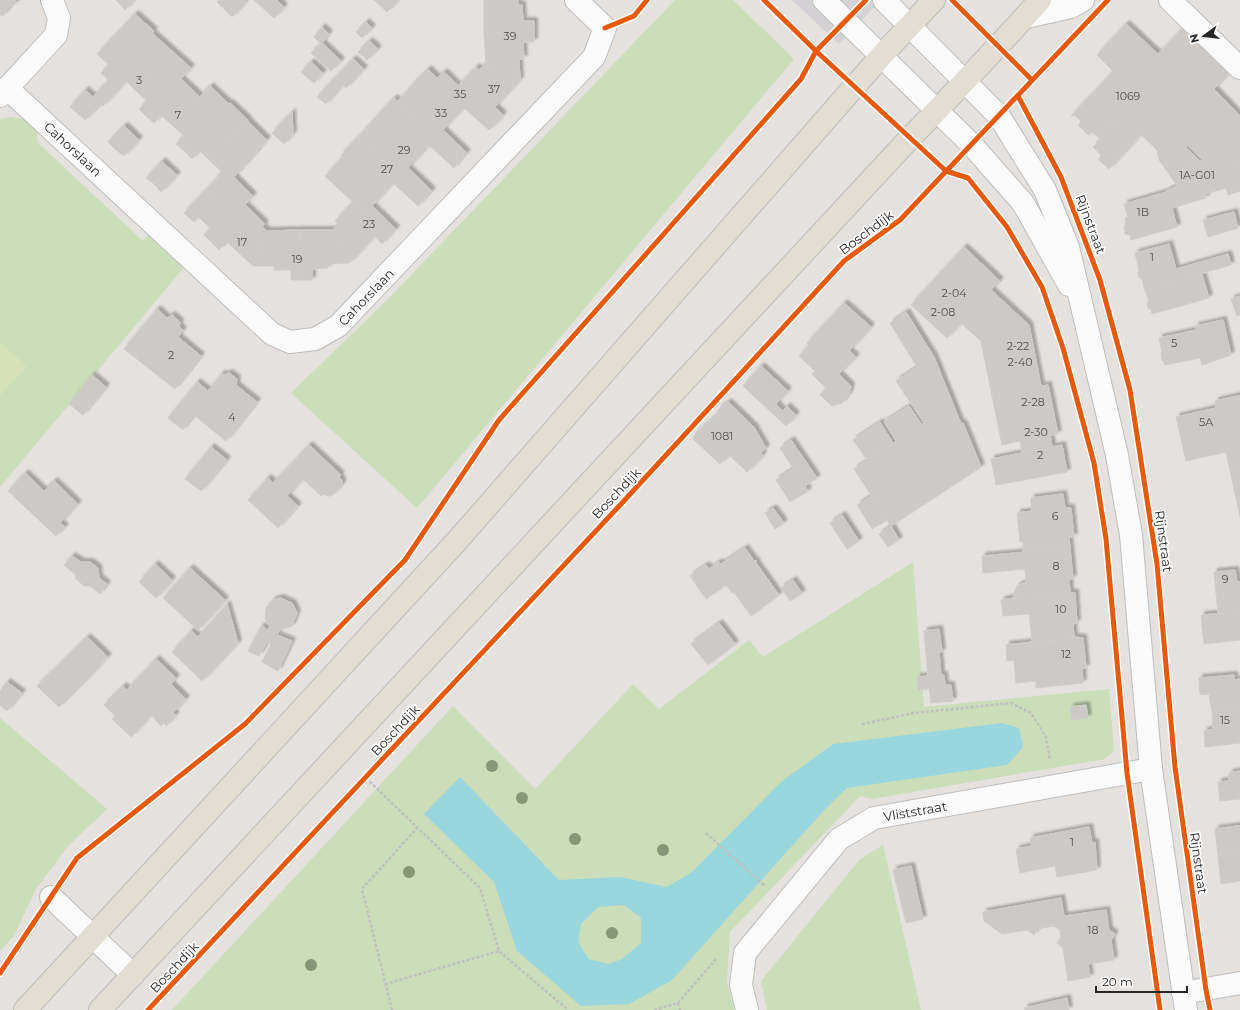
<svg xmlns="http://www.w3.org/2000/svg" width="1240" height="1010" viewBox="0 0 1240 1010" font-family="Montserrat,sans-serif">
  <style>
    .industrial { fill: #d4d2d5 }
    .green { fill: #ccddba }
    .pitch { fill: #d6e0b8 }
    .water { fill: #99d6de; fill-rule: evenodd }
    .building { fill: #ccc9c7; stroke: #cfcdca; filter: url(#shadow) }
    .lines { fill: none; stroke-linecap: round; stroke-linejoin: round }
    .minor-casing { stroke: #bfbebe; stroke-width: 24 }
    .major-casing { stroke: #bebdbc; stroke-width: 24 }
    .path { stroke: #c1c0c0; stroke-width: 2.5; stroke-dasharray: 3 2; stroke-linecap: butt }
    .minor { stroke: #fbfafa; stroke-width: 22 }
    .major { stroke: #e3ded4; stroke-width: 22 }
    .cycleway-casing { stroke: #fff; stroke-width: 8 }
    .cycleway { stroke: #e8590c; stroke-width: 5 }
    .tree { fill: #849776 }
    .labels { text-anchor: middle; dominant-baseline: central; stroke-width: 3.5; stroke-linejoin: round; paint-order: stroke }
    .number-label { font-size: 11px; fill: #515050 }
    .street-label { font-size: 13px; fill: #272727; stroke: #fff }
  </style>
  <defs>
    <filter id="shadow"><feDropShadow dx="3.5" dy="-3.5" stdDeviation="1" flood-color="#0004"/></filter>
  </defs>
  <rect width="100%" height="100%" fill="#e4e1de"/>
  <!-- industrial -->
  <path class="industrial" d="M792,0H881L839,44Z"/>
  <!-- green -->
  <g class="green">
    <path d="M675,0H733L794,59L417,508L291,393L389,298Z"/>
    <path d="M11,117L28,120L36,128L38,143L143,241L150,233L186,265L0,487V119Z"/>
    <path d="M913,562L924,707L1109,689L1114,751L1105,759L872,799L860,796L730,932L727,981L734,1010H172L453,706L535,789L633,684L659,709L749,640L763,657Z"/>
    <path d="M0,718L107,809L68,846L36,889L14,936L0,951Z"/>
    <path d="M883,845L921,1010H767L761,981L860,859Z"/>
  </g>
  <!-- pitch -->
  <path class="pitch" d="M0,342L27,366L0,396Z"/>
  <!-- water -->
  <path class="water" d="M1002,723L1019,728L1023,747L1007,765L847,788L826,808L672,980L629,1004L581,1006L517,951L494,882L424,814L460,777L559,880L620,877L667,887L692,872L781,782L833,744ZM624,905L641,918V943L622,959L608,964L589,959L578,942L581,924L598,907Z"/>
  <!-- building -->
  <g class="building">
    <path d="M0,0H15L17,2L12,6L11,5L3,16L2,14L0,16Z"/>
    <path d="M116,0H134L125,10Z"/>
    <path d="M219,0H245L246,1L232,17L217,2Z"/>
    <path d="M254,0H277L284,7L274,18Z"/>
    <path d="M374,0H398L387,12Z"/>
    <path d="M484,0H518V5H522L523,21H534V31L484,33Z"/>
    <path d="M135,14L154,31L108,80L101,73L109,65L97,54Z"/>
    <path d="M366,22L372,28L362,38L356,32Z"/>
    <path d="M1188,23L1234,69L1214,89L1240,116V164L1215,175L1200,161L1202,160L1097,55L1126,24L1158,54Z"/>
    <path d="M322,27L329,34L321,44L314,37Z"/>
    <path d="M534,31V42H523L524,59H519L520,80L483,66L486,63L484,33Z"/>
    <path d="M152,33L171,50L135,90L126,81L103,106L93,97Z"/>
    <path d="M369,41L378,49L367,60L358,52Z"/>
    <path d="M322,43L341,61L331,71L311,53Z"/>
    <path d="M171,50L191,68L146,116L139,109L147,101L135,90Z"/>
    <path d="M353,59L364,69L346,88L335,78Z"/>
    <path d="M311,62L323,73L314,83L301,72Z"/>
    <path d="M483,66L520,80L495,107L503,115L496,123L458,86L476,67L479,70Z"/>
    <path d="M428,69L437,78L444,72L496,123L489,130L464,108L454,118L415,82Z"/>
    <path d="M1114,71L1187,145L1186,147L1200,161L1169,174L1159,160L1157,150L1123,117L1114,127L1109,123L1097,136L1092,132L1088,135L1079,126L1081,121L1074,115L1071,116Z"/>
    <path d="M335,78L343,85L326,104L317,97Z"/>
    <path d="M181,79L200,97L173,126L161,115L154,123L146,116Z"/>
    <path d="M415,82L454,118L443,130L467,153L460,160L398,101Z"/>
    <path d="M210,86L229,104L184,151L176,144L184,136L173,126Z"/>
    <path d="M85,90L93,97L77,113L70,107Z"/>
    <path d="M93,97L101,104L85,120L77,113Z"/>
    <path d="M394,98L460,160L454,168L429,145L418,157L376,117Z"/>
    <path d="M230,103L248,120L210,161L200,151L192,159L184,151Z"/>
    <path d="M292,112L293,134L284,144L272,133Z"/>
    <path d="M376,117L418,157L408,168L432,191L425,198L359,136Z"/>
    <path d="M1123,117L1141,135L1109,169L1099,160L1101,155L1093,147L1100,140L1097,136L1109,123L1114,127Z"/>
    <path d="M248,121L267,140L223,187L225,189L214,200L205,191L222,172L210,161Z"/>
    <path d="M124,126L131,132L115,149L108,142Z"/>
    <path d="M131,132L139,140L124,156L115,149Z"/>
    <path d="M359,136L425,198L418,206L393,183L383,194L341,155Z"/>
    <path d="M258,151L234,177L253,196L211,242L204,235L210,228L199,217L194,222L184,213L205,191L214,200L225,189L223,187Z"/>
    <path d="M343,157L383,194L372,206L396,229L389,236L325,176Z"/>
    <path d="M162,161L169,168L154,184L146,178Z"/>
    <path d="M1200,161L1215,175L1166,191L1177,186L1169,174Z"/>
    <path d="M1240,164V191L1228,195L1226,188L1205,194L1206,198L1172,208L1177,227L1131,240L1130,235L1125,234L1124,227L1126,223L1125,218L1128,217L1124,204L1166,192Z"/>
    <path d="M169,168L177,175L161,192L154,184Z"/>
    <path d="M353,202L389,236L382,244L375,236L349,263L333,230L338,224L335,221Z"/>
    <path d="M245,205L265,224L262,227L267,231L253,266L226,241L219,250L211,242Z"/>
    <path d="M1234,212L1238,228L1208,237L1203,220Z"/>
    <path d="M300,230H333L349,263L328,264V268L312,269V280H301Z"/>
    <path d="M300,230L301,280H291V270H274V266H253L267,231Z"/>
    <path d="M1169,244L1176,269L1214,258L1217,269L1145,291L1142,279L1139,277L1138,273L1139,270L1135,253Z"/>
    <path d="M964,247L1000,281L991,290L1029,325L1041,386L1048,385L1058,434L1050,435L1052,447L1022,453L1020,441L1002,445L981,341L961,323L947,338L911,305Z"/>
    <path d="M1228,254L1231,265L1217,269L1214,258Z"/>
    <path d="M1202,274L1209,298L1152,314L1151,310L1148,308L1147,304L1149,301L1145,291Z"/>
    <path d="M1240,296V315L1237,316L1231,299Z"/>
    <path d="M844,303L871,327L849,351L856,357L839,374L851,386L849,394L842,403L832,406L820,395L826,388L812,374L815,371L799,356L809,345L807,343Z"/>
    <path d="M157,309L167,318L172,315L180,322L179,327L183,330L178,337L201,356L175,389L124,349Z"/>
    <path d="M906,312L934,357L961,424L963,423L981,467L891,526L854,469L924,423L896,381L917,367L890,323Z"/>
    <path d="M1223,320L1231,355L1202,365L1200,358L1165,365L1162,360L1161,354L1162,352L1159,338L1196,330L1195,326Z"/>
    <path d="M761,366L788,391L776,404L783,411L787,406L796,415L786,426L743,386Z"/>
    <path d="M222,373L224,375L229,373L237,379L236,385L257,402L226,441L194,415L183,430L168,418L197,382L208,391Z"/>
    <path d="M92,375L106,387L83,415L69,404Z"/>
    <path d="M1237,396H1240V464L1229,466L1226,452L1186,461L1176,417L1216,408L1215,401Z"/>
    <path d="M728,402L754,427L766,448L761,453L763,455L756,463L711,420L718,413V410Z"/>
    <path d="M909,406L922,425L896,441L884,422Z"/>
    <path d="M711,420L756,463L747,472L729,455L720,464L693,439L696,433Z"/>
    <path d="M880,422L893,443L867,460L853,440Z"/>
    <path d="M791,440L817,478L805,486L780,448Z"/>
    <path d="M309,445L341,475L339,477L342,480V485L331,496H327L324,494L321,496L303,479L287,496L298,506L278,528L248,500L268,478L273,483Z"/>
    <path d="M1062,445L1067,472L996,485L991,459Z"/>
    <path d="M211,447L227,460L201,491L185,479Z"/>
    <path d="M1240,464V516L1229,466Z"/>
    <path d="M794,468L808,491L790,502L776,480Z"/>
    <path d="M25,473L44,491L54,481L78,504L60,523L65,527L56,536L8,491Z"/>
    <path d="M1063,494L1065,508H1071L1074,537H1069L1070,548L1023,552V542H1020L1017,513L1032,511L1031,498Z"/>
    <path d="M871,496L887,520L872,529L857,505Z"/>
    <path d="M773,508L784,523L775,529L765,513Z"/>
    <path d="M842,515L859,541L847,549L830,523Z"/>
    <path d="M891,526L899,540L888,547L879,534Z"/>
    <path d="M745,548L755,562L756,560V563L779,595L751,616L734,592L732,593L726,585L706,599L690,576L706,565L709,569L719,562L721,564Z"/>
    <path d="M1070,548L1073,579H1069L1070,593H1075L1001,600L1014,598V593L1017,586L1026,582L1025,569L983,573L982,556Z"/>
    <path d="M72,556L81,562H90L98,568L99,578L107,584L100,594L90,586H84L76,579L75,574L64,565Z"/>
    <path d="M155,564L172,580L156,598L139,582Z"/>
    <path d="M190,568L225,600L198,630L163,598Z"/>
    <path d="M1235,570L1237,582H1240V612L1218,614L1214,572Z"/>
    <path d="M793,580L802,593L790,601L781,588Z"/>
    <path d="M1075,593L1077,623L1073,624L1074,637L1083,638L1006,645L1032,642L1029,614L1003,616L1001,600Z"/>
    <path d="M280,598L292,603L297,613L292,626L280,630L277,635L292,641L278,671L262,662L271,644L267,642L259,656L248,651L261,626L268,630L270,626L265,619L266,608L273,600Z"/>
    <path d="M227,604L238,643L202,681L172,652L191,631L198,637L199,636Z"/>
    <path d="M1240,612V640L1204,644L1201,615Z"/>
    <path d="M719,623L735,644L708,665L691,644Z"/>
    <path d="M939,629L942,652L926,653L924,631Z"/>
    <path d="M87,637L108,657L82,684L61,663Z"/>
    <path d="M1083,638L1086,668H1082L1083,683L1036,688V681L1016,683L1014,660L1007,661L1006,645Z"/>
    <path d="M939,652L941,676L928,677L926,653Z"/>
    <path d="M156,659L176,678L171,684L186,699L173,713L176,715L166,726L164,723L161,726L151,715L131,737L112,719L115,716L104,705L123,686L127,690Z"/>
    <path d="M61,663L82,684L59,707L37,686Z"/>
    <path d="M944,675L945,685H951L953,701L931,703L928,677Z"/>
    <path d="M1234,675V680L1240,679V709L1212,712L1209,694L1202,695L1200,694L1199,678Z"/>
    <path d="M928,676L930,689L918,690L917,677Z"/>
    <path d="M7,682L22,693L7,711L0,705V691Z"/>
    <path d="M1086,705L1088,718L1072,720L1070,707Z"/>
    <path d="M1240,709V743L1205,747L1204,731L1213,729L1212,712Z"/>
    <path d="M1240,771V799L1220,801L1218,782L1229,781V773Z"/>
    <path d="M1237,826H1240V854L1218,856L1215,829Z"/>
    <path d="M1089,827L1092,843L1095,842L1097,870L1057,877L1055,866L1020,873L1016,849L1032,846L1030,838Z"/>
    <path d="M1240,854V881L1221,884L1218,856Z"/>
    <path d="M911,866L923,919L906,923L893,870Z"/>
    <path d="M1061,898L1064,916L1106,910L1109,930L1115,934L1111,940L1114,960L1088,964L1090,977L1068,981L1063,948L1057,943L1061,937L1060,930L1054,926L1037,929L1034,935L1027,930L1002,934L984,921L983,912Z"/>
    <path d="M1067,998L1069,1010H1025L1024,1008Z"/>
  </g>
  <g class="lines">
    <!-- minor casing -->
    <g class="minor-casing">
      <g id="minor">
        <path d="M824,0L971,144L1023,203L1069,285"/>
        <path d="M884,0L999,116L1045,190L1068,247L1117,455L1131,535L1151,769L1186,1010"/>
        <path d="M1170,0L1240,68"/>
        <path d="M1026,17L1071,7L1083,0"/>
        <path d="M7,88L272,334L290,342L315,339L338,326L594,57L605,28L576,0"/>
        <path d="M0,96L56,35L59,18L52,0"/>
        <path d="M51,897L133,975"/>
        <path d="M1183,993L1240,983"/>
        <path d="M747,1010L741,985L745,953L839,839L874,818L1151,769"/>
      </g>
    </g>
    <!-- major casing -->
    <g class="major-casing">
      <g id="major">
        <path d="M25,1010L456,542L882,55L934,0"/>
        <path d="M100,1010L910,138C954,93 998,47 1040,0"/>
      </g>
    </g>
    <!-- path -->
    <g class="path">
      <path d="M862,724L914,713L1011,703L1031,713L1046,737L1050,760"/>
      <path d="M366,778L480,888L499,951L568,1010"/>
      <path d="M706,833L765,886"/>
      <path d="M385,984L499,951"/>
      <path d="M678,1003L680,1010"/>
      <path d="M392,1010L362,889L417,828"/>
      <path d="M654,1010L678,1003L716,959"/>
    </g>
    <!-- minor -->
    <use href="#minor" class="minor"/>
    <!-- major -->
    <use href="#major" class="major"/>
    <!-- cycleway casing -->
    <g class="cycleway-casing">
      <g id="cycleway">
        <path d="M764,0L816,51L946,171L968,178L1007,227L1042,287L1063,348L1094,463L1106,539L1127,773L1160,1010"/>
        <path d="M952,0L1031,79"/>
        <path d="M605,28L634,16L647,0"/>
        <path d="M1018,96L1061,177L1100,280L1130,390L1157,564L1175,767L1206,990L1210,1010"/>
        <path d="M0,973L77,858L245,724L405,560L499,420L801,79L816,51L866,0"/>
        <path d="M148,1010L622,503L844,261L900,220L1108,0"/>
      </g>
    </g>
    <!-- cycleway -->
    <use href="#cycleway" class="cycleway"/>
  </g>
  <!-- trees -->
  <g class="tree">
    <circle cx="492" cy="766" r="6"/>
    <circle cx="522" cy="798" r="6"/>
    <circle cx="575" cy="839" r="6"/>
    <circle cx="663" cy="850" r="6"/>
    <circle cx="409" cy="872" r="6"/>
    <circle cx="612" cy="933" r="6"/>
    <circle cx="311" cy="965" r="6"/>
  </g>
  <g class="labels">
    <!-- number labels -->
    <g class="number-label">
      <text x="510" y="36">39</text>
      <text x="139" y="80">3</text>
      <text x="494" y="89">37</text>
      <text x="460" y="94">35</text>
      <text x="1128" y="96">1069</text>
      <text x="441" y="113">33</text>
      <text x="178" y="115">7</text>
      <text x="404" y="150">29</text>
      <text x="387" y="169">27</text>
      <text x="1197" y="175">1A-G01</text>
      <text x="1143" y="212">1B</text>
      <text x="369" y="224">23</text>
      <text x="242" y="242">17</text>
      <text x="1152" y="257">1</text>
      <text x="297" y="259">19</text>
      <text x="954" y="293">2-04</text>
      <text x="943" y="312">2-08</text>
      <text x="1174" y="343">5</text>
      <text x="1018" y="346">2-22</text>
      <text x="171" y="355">2</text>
      <text x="1020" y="362">2-40</text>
      <text x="1033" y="402">2-28</text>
      <text x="232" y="417">4</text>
      <text x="1206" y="422">5A</text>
      <text x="1036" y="432">2-30</text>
      <text x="722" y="436">1081</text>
      <text x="1040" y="455">2</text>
      <text x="1055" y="516">6</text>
      <text x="1056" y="566">8</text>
      <text x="1225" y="579">9</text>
      <text x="1061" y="609">10</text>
      <text x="1066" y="654">12</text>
      <text x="1225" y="720">15</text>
      <text x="1072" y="842">1</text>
      <text x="1093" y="930">18</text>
    </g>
    <!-- street labels -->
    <g class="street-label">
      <text transform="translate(73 149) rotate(43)">Cahorslaan</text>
      <text transform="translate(1091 224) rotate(69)">Rijnstraat</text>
      <text transform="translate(866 232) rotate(-37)">Boschdijk</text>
      <text transform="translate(366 297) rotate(-46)">Cahorslaan</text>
      <text transform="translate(616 493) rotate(-47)">Boschdijk</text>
      <text transform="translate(1164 541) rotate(82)">Rijnstraat</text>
      <text transform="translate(395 730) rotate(-47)">Boschdijk</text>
      <text transform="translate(915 811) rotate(-10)">Vliststraat</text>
      <text transform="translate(1199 863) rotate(82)">Rijnstraat</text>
      <text transform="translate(174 967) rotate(-47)">Boschdijk</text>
    </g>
  </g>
  <!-- north arrow -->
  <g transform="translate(1204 36) rotate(255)" stroke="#ffffff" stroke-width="3" paint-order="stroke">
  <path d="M0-3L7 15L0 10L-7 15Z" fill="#272727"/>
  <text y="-6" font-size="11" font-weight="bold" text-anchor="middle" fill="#272727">N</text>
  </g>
  <!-- scale -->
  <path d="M1096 986v6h91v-6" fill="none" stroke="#272727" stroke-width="2"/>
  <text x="1102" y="986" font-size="12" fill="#272727" stroke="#ffffff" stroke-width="3" paint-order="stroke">20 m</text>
</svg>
